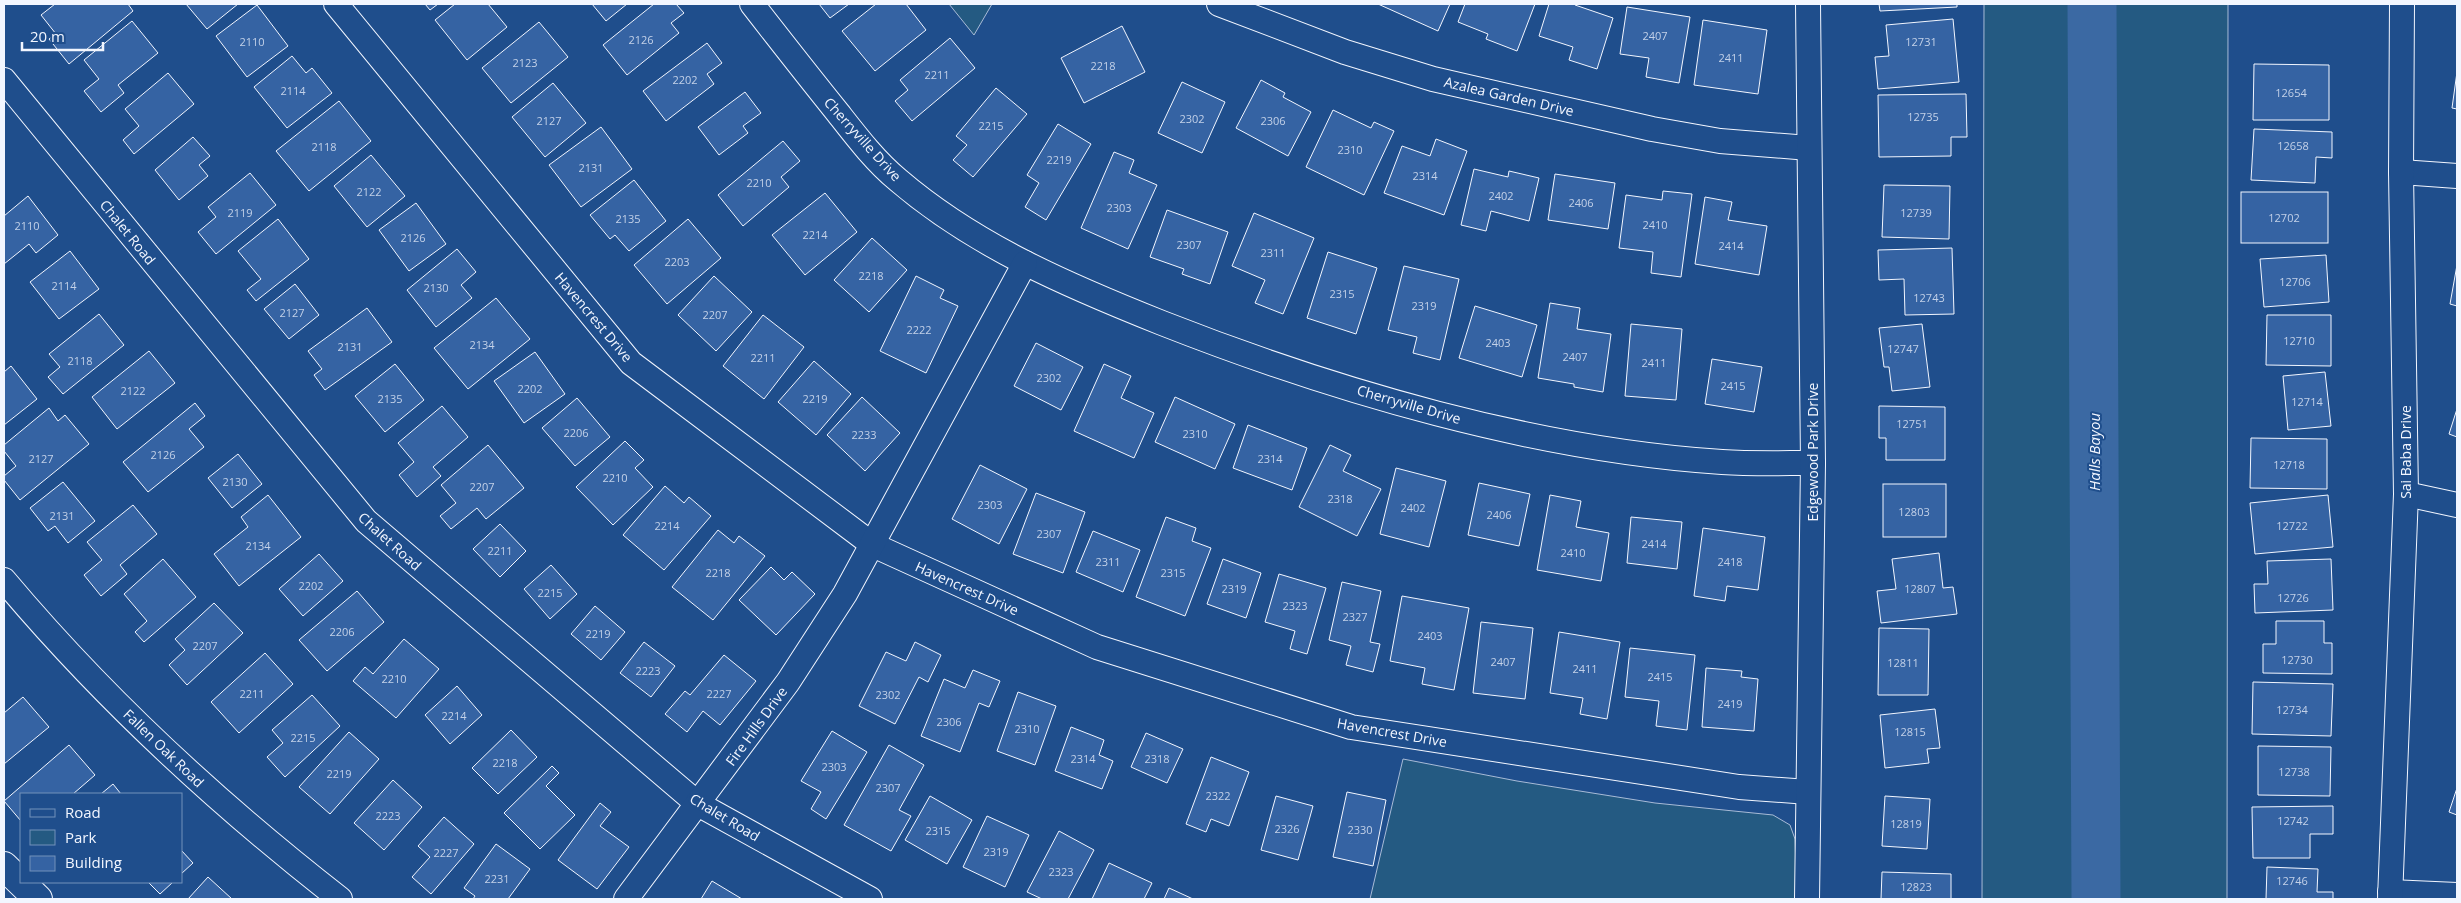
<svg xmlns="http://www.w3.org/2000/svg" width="2461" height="903" viewBox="0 0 2461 903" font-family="'Open Sans',sans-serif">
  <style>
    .green { fill: #245a82; stroke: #a8bbd7 }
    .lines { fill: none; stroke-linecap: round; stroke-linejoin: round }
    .river { stroke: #3b69a3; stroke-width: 49 }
    .building { fill: #3563a3; stroke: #f2f6ff }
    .street-casing { stroke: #f2f6ff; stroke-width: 26 }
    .secondary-casing { stroke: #f2f6ff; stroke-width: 30 }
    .street { stroke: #1f4e8c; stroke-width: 24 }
    .secondary { stroke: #1f4e8c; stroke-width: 28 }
    .labels { text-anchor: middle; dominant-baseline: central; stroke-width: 4; stroke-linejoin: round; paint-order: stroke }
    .number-label { font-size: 11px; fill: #c3d1e8 }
    .street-label { font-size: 14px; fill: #f2f6ff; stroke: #1f4e8c }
    .water-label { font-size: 15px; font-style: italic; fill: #f2f6ff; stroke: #1f4e8c }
  </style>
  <rect width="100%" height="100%" fill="#1f4e8c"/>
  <!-- green -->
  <g class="green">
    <path d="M949,4H992L974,35Z"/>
    <path d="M1984,4H2228L2227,899H1982Z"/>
    <path d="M1403,759L1517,781L1655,803L1773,815L1790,825L1795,839L1797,899H1370Z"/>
  </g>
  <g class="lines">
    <!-- river -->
    <path class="river" d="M2092,4L2096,899"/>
  </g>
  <!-- building -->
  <g class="building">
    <path d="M55,4H128L133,11L69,64L49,39L56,34L41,15Z"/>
    <path d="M186,4H238L207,29Z"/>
    <path d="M425,4H438L430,10Z"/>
    <path d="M455,4H488L507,27L467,60L435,20Z"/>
    <path d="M592,4H627L606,21Z"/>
    <path d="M654,4H676L684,13L671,23L679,33L627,75L603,45Z"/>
    <path d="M819,4H849L830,18Z"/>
    <path d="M876,4H906L926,30L875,71L842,31Z"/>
    <path d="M1378,4H1450L1438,31Z"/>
    <path d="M1465,4H1535L1517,51L1486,39L1488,34L1458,22Z"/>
    <path d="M1549,4H1575V5L1613,18L1597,69L1569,60L1573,47L1539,36Z"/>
    <path d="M1879,4H1957V7L1880,11Z"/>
    <path d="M257,5L288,46L247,77L216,36Z"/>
    <path d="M1627,7L1690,17L1679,83L1646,77L1649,58L1620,54Z"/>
    <path d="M1953,19L1959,82L1878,89L1875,57L1889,56L1886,25Z"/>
    <path d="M1703,20L1767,30L1758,94L1694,85Z"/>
    <path d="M132,21L158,53L118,85L124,93L101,112L84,91L99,79L84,60Z"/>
    <path d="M539,22L568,57L511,103L482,68Z"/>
    <path d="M1122,26L1145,72L1084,103L1061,58Z"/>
    <path d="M950,38L975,68L912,121L895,101L908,90L900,80Z"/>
    <path d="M707,43L722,63L707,74L714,84L666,121L643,91Z"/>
    <path d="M292,56L306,73L312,68L332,93L287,128L254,87Z"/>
    <path d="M2254,64L2329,65V120H2253Z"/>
    <path d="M2457,72V109L2452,108Z"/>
    <path d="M168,73L194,104L134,154L123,140L139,126L125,109Z"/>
    <path d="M1261,80L1285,93L1283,97L1311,112L1288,156L1236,128Z"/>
    <path d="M1182,82L1225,102L1202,153L1158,133Z"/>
    <path d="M553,83L586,123L545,157L512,117Z"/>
    <path d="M996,88L1027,114L973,177L953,160L967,145L956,136Z"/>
    <path d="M745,92L761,113L743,126L748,133L719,155L698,127Z"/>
    <path d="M1966,94L1967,137H1951V156L1879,157L1878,95Z"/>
    <path d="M339,101L371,141L309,191L276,151Z"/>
    <path d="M1333,110L1371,128L1374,122L1394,131L1364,195L1306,167Z"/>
    <path d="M1058,124L1091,144L1046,220L1025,207L1039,183L1027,175Z"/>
    <path d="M601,127L632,169L581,207L549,165Z"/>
    <path d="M2254,129L2332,132V158L2316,157L2315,183L2251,180Z"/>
    <path d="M193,137L210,156L199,165L208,176L179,200L155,170Z"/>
    <path d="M1436,139L1467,151L1444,215L1384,193L1402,146L1430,156Z"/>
    <path d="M783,141L800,161L781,177L789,187L743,226L718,195Z"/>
    <path d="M1114,152L1134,160L1129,173L1157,185L1128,249L1081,228Z"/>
    <path d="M371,155L405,196L367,227L334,186Z"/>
    <path d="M1474,169L1508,177L1509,171L1539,178L1529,221L1491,211L1486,231L1461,225Z"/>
    <path d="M250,173L276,205L216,254L198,232L216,217L208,207Z"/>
    <path d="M1555,174L1615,183L1608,229L1548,220Z"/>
    <path d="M634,180L666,221L629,251L615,235L610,239L590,215Z"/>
    <path d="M1884,185L1950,186L1949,239L1882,237Z"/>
    <path d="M1663,191L1692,194L1681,277L1651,273L1653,252L1619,248L1626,195L1662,200Z"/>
    <rect x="2241" y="192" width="87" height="51"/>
    <path d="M825,193L857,232L805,275L772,235Z"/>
    <path d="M28,196L58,235L36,253L29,244L4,264V216Z"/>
    <path d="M1705,197L1732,202L1728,220L1767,226L1759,275L1695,264Z"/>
    <path d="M416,203L446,244L409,271L379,230Z"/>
    <path d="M1167,210L1228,232L1210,284L1182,274L1184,269L1150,257Z"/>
    <path d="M1254,213L1314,238L1283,314L1255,303L1265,280L1232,266Z"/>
    <path d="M278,219L309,259L256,301L247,290L261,279L238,251Z"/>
    <path d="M688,219L721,258L667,304L634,265Z"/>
    <path d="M872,238L907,270L869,312L834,280Z"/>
    <path d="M1952,248L1954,314L1905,315L1904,279L1879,280L1878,250Z"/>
    <path d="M457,249L476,272L461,285L472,298L436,327L407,290Z"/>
    <path d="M70,251L99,289L59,319L30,282Z"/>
    <path d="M1328,252L1377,268L1356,334L1307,318Z"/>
    <path d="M2326,255L2329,302L2264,307L2260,259Z"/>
    <path d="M2457,265V306L2450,304Z"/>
    <path d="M1404,266L1459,279L1440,360L1413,353L1417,337L1388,330Z"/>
    <path d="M714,276L752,312L716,351L678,315Z"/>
    <path d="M916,276L944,290L940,298L958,306L926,373L880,351Z"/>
    <path d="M295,284L319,315L289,339L264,309Z"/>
    <path d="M496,298L530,339L468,389L434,348Z"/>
    <path d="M1550,303L1580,308L1577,329L1611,334L1603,392L1574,387V384L1538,378Z"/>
    <path d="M1475,306L1537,325L1522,377L1459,358Z"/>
    <path d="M367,308L392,342L325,390L314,375L322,369L308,351Z"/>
    <path d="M99,314L124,345L63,394L48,377L60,367L49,354Z"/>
    <path d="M763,315L804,347L764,399L723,366Z"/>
    <path d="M2267,315H2331V366L2266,365Z"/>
    <path d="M1631,324L1682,329L1676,400L1625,396Z"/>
    <path d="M1922,324L1930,387L1892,391L1889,367H1884L1879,328Z"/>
    <path d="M1036,343L1083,367L1061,410L1014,386Z"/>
    <path d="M149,351L175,383L117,429L92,397Z"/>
    <path d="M535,352L565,394L524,423L494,381Z"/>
    <path d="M1712,359L1762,367L1754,412L1705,404Z"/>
    <path d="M814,361L851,394L816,435L778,402Z"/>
    <path d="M395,364L424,400L385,432L355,396Z"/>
    <path d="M1104,364L1131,376L1121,398L1154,413L1134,458L1074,431Z"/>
    <path d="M11,366L37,399L4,425V372Z"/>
    <path d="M2325,372L2331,426L2288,430L2283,376Z"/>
    <path d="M862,397L900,433L865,471L827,435Z"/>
    <path d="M1175,397L1235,424L1215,469L1155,442Z"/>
    <path d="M577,398L610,437L575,466L542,428Z"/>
    <path d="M195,403L205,416L189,429L204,447L148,492L123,462Z"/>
    <path d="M442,406L468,437L433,467L441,476L417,497L399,475L414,462L398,443Z"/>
    <path d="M1879,406L1945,407V460H1886V438H1879Z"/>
    <path d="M49,408L58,421L65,415L89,444L20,500L4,480V476L16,466L4,451V445Z"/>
    <path d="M2457,409V437L2449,434Z"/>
    <path d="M1248,425L1307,448L1292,490L1233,468Z"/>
    <path d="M2251,438L2327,439V489L2250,488Z"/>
    <path d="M625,441L644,460L635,468L653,487L613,525L576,487Z"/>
    <path d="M488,445L524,488L486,519L477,508L451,529L440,516L456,503L441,485Z"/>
    <path d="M1330,445L1351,455L1343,471L1381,489L1357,536L1299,507Z"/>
    <path d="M238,454L262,484L232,508L208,478Z"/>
    <path d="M980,465L1027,489L999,544L952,519Z"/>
    <path d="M1396,468L1446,481L1429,547L1380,534Z"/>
    <path d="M63,482L95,521L68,543L55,526L48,531L30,508Z"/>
    <path d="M1479,483L1530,494L1519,546L1468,535Z"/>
    <rect x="1883" y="484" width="63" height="53"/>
    <path d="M665,486L684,503L689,497L711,516L664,570L623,535Z"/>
    <path d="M1036,493L1085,512L1063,573L1013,554Z"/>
    <path d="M268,495L301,537L239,586L214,554L248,527L241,517Z"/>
    <path d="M1550,495L1581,501L1576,527L1609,533L1601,581L1537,570Z"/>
    <path d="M2328,495L2333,547L2255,554L2250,503Z"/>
    <path d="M133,505L157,534L120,565L127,574L101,596L84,575L102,560L87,542Z"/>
    <path d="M1166,517L1196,528L1192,541L1211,548L1185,616L1136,597Z"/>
    <path d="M1631,517L1682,522L1677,569L1627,563Z"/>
    <path d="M500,524L526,551L500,577L473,549Z"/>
    <path d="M1703,528L1765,537L1758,590L1727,586L1725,601L1694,596Z"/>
    <path d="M718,530L734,543L739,536L765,556L713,620L672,587Z"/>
    <path d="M1093,531L1140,550L1123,592L1076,572Z"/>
    <path d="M1939,553L1943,588L1953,587L1957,614L1881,623L1877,591L1896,589L1892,559Z"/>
    <path d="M319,554L343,581L303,616L279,589Z"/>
    <path d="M163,559L196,597L144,642L135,632L147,621L124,594Z"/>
    <path d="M1223,559L1261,573L1246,618L1207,604Z"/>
    <path d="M2331,559L2333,610L2255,613L2254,584H2268L2267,561Z"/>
    <path d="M551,565L577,594L550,619L524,589Z"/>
    <path d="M771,567L784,580L792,572L815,594L776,635L739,600Z"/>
    <path d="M1279,574L1326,588L1307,654L1290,649L1295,631L1265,622Z"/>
    <path d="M1342,582L1381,591L1370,642L1380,644L1373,672L1346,665L1351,646L1329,640Z"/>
    <path d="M357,591L384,622L327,671L299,640Z"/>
    <path d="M1402,596L1469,608L1454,690L1422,684L1425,668L1390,661Z"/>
    <path d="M214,603L243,633L187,685L169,665L185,650L175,639Z"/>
    <path d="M595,606L625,632L601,660L571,634Z"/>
    <path d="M2276,621H2324V643H2332V674L2263,673V644H2276Z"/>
    <path d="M1481,622L1533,628L1525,699L1473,693Z"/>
    <path d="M1879,628L1929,629L1928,695H1878Z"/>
    <path d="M1559,632L1620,642L1607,719L1580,714L1583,698L1550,693Z"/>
    <path d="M404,639L439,669L396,718L353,681L365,667L373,674Z"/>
    <path d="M644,642L675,666L651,697L620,673Z"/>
    <path d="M915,642L941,655L928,682L919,677L895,724L859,706L886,652L906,661Z"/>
    <path d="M1630,648L1695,655L1687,730L1656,726L1659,701L1625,697Z"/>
    <path d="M265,653L293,684L239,733L211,702Z"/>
    <path d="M724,655L756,681L720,725L703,711L687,732L665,714L685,691L690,695Z"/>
    <path d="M1706,668L1742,671L1741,677L1758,679L1754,731L1702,727Z"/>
    <path d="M973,670L1000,681L989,707L979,703L960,752L921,736L944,679L965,688Z"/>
    <path d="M2253,682L2333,684L2331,736L2252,734Z"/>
    <path d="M457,686L482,715L450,744L425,715Z"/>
    <path d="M1018,692L1056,706L1035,765L997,751Z"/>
    <path d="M312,695L340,726L285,777L267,757L283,743L272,730Z"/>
    <path d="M23,697L49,727L4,764V713Z"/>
    <path d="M1935,709L1940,748L1927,749L1929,763L1885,768L1880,715Z"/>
    <path d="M1071,727L1104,740L1099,755L1113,761L1102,789L1055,771Z"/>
    <path d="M511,730L537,757L498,794L472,768Z"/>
    <path d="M832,731L867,752L826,819L811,809L821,792L801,781Z"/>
    <path d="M349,732L379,759L330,814L299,787Z"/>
    <path d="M1146,733L1183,749L1167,783L1131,767Z"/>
    <path d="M69,745L95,775L73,794H21V821L4,801Z"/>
    <path d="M889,745L924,765L899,810L911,816L891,851L844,825Z"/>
    <path d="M2258,746L2331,747L2330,796L2258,795Z"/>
    <path d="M1211,757L1249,772L1229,826L1211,819L1206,832L1186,824Z"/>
    <path d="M552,766L559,773L546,786L575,815L540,849L504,813Z"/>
    <path d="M393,780L422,807L384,850L354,823Z"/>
    <path d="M113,784L121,794H101Z"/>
    <path d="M2457,788V815L2449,812Z"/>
    <path d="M1347,792L1386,800L1373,866L1333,857Z"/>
    <path d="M930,796L972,820L947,864L905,840Z"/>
    <path d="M1276,796L1313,806L1298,860L1261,850Z"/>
    <path d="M1885,796L1930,799L1927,849L1882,846Z"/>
    <path d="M600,803L611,812L600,826L629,847L597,889L558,860Z"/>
    <path d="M2333,806V834H2310V858H2253L2252,807Z"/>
    <path d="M987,816L1029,835L1005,887L963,867Z"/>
    <path d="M444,817L474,844L431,894L412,877L430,857L418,846Z"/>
    <path d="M1059,831L1094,850L1068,899H1042L1027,892Z"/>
    <path d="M496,844L530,869L508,899H473L475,896L464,888Z"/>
    <path d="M181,850L193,863L181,874Z"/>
    <path d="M1109,863L1152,883L1144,899H1092Z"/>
    <path d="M2267,867L2318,869L2317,892H2333V899H2266Z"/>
    <path d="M1882,872L1951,874V899H1881Z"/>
    <path d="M208,877L232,899H188Z"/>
    <path d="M712,881L742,899H701Z"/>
    <path d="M148,882H173L160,894Z"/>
    <path d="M1169,888L1193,899H1164Z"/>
  </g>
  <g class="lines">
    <!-- street casing -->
    <g class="street-casing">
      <g id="street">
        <path d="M336,4L631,363L873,545L1097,647L1351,727L1739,787L1808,792"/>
        <path d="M752,4C780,40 809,77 838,113C856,136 875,161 898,180C975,246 1069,286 1162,323C1335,391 1536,450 1722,462C1752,464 1783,463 1813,463"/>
        <path d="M1219,4L1345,52L1433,79L1652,129L1720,141L1809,148"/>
        <path d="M4,80L366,521L698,804L870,899"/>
        <path d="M2401,172L2457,176"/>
        <path d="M2406,494L2457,505"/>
        <path d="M4,580C104,699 218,804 340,899"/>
        <path d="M2390,892L2457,895"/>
        <path d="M626,899L788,682L845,594L1025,263"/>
        <path d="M1807,899L1813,463L1808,4"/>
        <path d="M2390,899L2406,494L2401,172L2402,4"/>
      </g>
    </g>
    <!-- secondary casing -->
    <g class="secondary-casing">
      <path id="secondary" d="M4,866L38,899"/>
    </g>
    <!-- street -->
    <use href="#street" class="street"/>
    <!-- secondary -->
    <use href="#secondary" class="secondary"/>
  </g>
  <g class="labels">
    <!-- number labels -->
    <g class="number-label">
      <text x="1655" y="35">2407</text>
      <text x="641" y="39">2126</text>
      <text x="252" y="41">2110</text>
      <text x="1921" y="41">12731</text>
      <text x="1731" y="57">2411</text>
      <text x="525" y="62">2123</text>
      <text x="1103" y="65">2218</text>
      <text x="937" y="74">2211</text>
      <text x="685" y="79">2202</text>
      <text x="293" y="90">2114</text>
      <text x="2291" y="92">12654</text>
      <text x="1923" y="116">12735</text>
      <text x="1192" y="118">2302</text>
      <text x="549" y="120">2127</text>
      <text x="1273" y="120">2306</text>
      <text x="991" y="125">2215</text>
      <text x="2293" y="145">12658</text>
      <text x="324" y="146">2118</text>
      <text x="1350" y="149">2310</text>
      <text x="1059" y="159">2219</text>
      <text x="591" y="167">2131</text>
      <text x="1425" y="175">2314</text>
      <text x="759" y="182">2210</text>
      <text x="369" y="191">2122</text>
      <text x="1501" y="195">2402</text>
      <text x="1581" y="202">2406</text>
      <text x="1119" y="207">2303</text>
      <text x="240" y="212">2119</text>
      <text x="1916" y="212">12739</text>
      <text x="2284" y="217">12702</text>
      <text x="628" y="218">2135</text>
      <text x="1655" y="224">2410</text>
      <text x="27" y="225">2110</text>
      <text x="815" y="234">2214</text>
      <text x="413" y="237">2126</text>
      <text x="1189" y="244">2307</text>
      <text x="1731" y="245">2414</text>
      <text x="1273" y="252">2311</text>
      <text x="677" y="261">2203</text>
      <text x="871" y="275">2218</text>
      <text x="2295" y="281">12706</text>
      <text x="64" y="285">2114</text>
      <text x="436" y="287">2130</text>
      <text x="1342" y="293">2315</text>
      <text x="1929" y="297">12743</text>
      <text x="1424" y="305">2319</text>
      <text x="292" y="312">2127</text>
      <text x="715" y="314">2207</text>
      <text x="919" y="329">2222</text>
      <text x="2299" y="340">12710</text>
      <text x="1498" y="342">2403</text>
      <text x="482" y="344">2134</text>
      <text x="350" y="346">2131</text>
      <text x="1903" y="348">12747</text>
      <text x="1575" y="356">2407</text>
      <text x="763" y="357">2211</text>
      <text x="80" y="360">2118</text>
      <text x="1654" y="362">2411</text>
      <text x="1049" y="377">2302</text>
      <text x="1733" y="385">2415</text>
      <text x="530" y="388">2202</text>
      <text x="133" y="390">2122</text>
      <text x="390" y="398">2135</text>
      <text x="815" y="398">2219</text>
      <text x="2307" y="401">12714</text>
      <text x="1912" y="423">12751</text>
      <text x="576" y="432">2206</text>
      <text x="1195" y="433">2310</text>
      <text x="864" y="434">2233</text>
      <text x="163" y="454">2126</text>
      <text x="41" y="458">2127</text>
      <text x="1270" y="458">2314</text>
      <text x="2289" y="464">12718</text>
      <text x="615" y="477">2210</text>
      <text x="235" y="481">2130</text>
      <text x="482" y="486">2207</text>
      <text x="1340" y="498">2318</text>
      <text x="990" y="504">2303</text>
      <text x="1413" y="507">2402</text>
      <text x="1914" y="511">12803</text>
      <text x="1499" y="514">2406</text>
      <text x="62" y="515">2131</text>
      <text x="667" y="525">2214</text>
      <text x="2292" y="525">12722</text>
      <text x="1049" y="533">2307</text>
      <text x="1654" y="543">2414</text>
      <text x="258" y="545">2134</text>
      <text x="500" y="550">2211</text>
      <text x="1573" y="552">2410</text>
      <text x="1108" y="561">2311</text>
      <text x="1730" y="561">2418</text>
      <text x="718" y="572">2218</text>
      <text x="1173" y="572">2315</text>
      <text x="311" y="585">2202</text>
      <text x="1234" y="588">2319</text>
      <text x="1920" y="588">12807</text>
      <text x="550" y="592">2215</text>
      <text x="2293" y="597">12726</text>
      <text x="1295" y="605">2323</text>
      <text x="1355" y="616">2327</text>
      <text x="342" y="631">2206</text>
      <text x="598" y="633">2219</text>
      <text x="1430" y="635">2403</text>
      <text x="205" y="645">2207</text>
      <text x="2297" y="659">12730</text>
      <text x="1503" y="661">2407</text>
      <text x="1903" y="662">12811</text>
      <text x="1585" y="668">2411</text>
      <text x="648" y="670">2223</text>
      <text x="1660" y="676">2415</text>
      <text x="394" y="678">2210</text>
      <text x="252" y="693">2211</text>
      <text x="719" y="693">2227</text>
      <text x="888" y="694">2302</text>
      <text x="1730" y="703">2419</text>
      <text x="2292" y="709">12734</text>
      <text x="454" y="715">2214</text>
      <text x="949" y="721">2306</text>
      <text x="1027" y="728">2310</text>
      <text x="1910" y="731">12815</text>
      <text x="303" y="737">2215</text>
      <text x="1083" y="758">2314</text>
      <text x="1157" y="758">2318</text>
      <text x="505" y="762">2218</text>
      <text x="834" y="766">2303</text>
      <text x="2294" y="771">12738</text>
      <text x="339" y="773">2219</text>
      <text x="888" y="787">2307</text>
      <text x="1218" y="795">2322</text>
      <text x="388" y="815">2223</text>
      <text x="2293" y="820">12742</text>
      <text x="1906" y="823">12819</text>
      <text x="1287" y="828">2326</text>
      <text x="1360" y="829">2330</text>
      <text x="938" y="830">2315</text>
      <text x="996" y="851">2319</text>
      <text x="446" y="852">2227</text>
      <text x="1061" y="871">2323</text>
      <text x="497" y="878">2231</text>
      <text x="2292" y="880">12746</text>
      <text x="1916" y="886">12823</text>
    </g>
    <!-- street labels -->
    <g class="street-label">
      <text transform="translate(1509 96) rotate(13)">Azalea Garden Drive</text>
      <text transform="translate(863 139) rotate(48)">Cherryville Drive</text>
      <text transform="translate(128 232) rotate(51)">Chalet Road</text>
      <text transform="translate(594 317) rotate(50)">Havencrest Drive</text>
      <text transform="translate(1409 404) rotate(16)">Cherryville Drive</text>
      <text transform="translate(1812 452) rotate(-90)">Edgewood Park Drive</text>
      <text transform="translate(2405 452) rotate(-90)">Sai Baba Drive</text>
      <text transform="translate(390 541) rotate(42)">Chalet Road</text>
      <text transform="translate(967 588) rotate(24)">Havencrest Drive</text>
      <text transform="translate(756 726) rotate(-54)">Fire Hills Drive</text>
      <text transform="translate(1392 732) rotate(10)">Havencrest Drive</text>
      <text transform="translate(164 748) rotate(44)">Fallen Oak Road</text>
      <text transform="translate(725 817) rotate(31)">Chalet Road</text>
    </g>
    <!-- water labels -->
    <g class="water-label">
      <text transform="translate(2094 452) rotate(-90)">Halls Bayou</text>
    </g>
  </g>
  <!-- border -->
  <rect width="2461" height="903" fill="none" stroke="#f2f6ff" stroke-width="10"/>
  <!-- legend -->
  <rect x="20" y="793" width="162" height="90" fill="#1f4e8c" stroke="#7391ba"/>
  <rect x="30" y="809" width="25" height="8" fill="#1f4e8c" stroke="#7391ba"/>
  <text x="65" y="818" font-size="15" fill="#f2f6ff">Road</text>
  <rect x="30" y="830" width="25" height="15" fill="#245a82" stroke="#7391ba"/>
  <text x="65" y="843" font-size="15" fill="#f2f6ff">Park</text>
  <rect x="30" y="856" width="25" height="15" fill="#3563a3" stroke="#7391ba"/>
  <text x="65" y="868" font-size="15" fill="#f2f6ff">Building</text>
  <!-- scale -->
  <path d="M22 42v8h81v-8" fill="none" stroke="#f2f6ff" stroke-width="2.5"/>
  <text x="30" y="42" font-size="15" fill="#f2f6ff" stroke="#1f4e8c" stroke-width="4" paint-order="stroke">20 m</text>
</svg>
